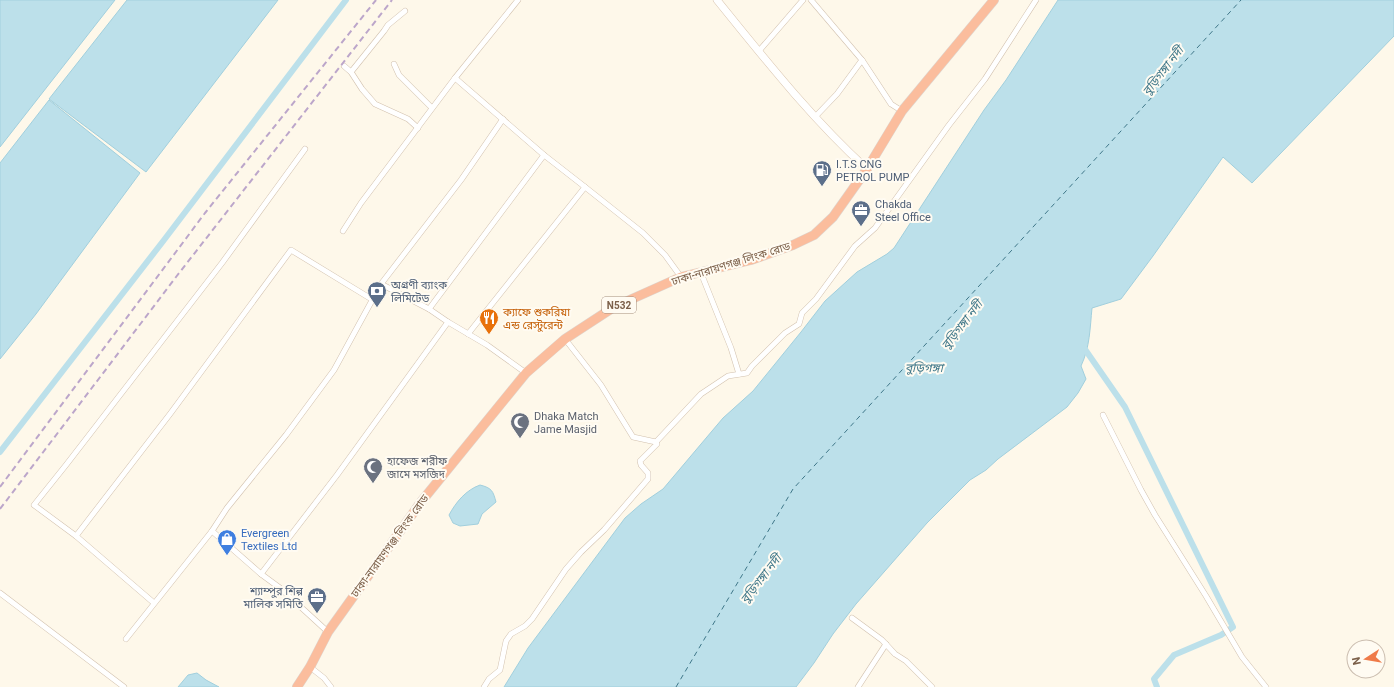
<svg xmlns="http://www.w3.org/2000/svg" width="1394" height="687" viewBox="0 0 1394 687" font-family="Roboto,'Noto Sans Bengali',sans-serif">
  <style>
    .water { fill: #bce0ea; stroke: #a1cfdd }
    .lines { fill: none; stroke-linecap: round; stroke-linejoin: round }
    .canal { stroke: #bce0ea; stroke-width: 6 }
    .ferry { stroke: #3f7789; stroke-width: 1; stroke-dasharray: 5 4; stroke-linecap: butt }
    .street-casing { stroke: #d2c1ae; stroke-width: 6 }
    .secondary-casing { stroke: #d8c3ad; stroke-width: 8 }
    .highway-casing { stroke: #ddd6d0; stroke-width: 10 }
    .street { stroke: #fff; stroke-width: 5 }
    .secondary { stroke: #fff; stroke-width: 7 }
    .highway { stroke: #fbbd9d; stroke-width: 9 }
    .rail { stroke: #bca6ca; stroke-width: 2; stroke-dasharray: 6 4; stroke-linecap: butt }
    .labels { text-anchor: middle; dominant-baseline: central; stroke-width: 4; stroke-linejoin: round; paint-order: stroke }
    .shield { fill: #fffbf2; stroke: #a38e7c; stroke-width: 1 }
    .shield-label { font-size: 10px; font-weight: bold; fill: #7c604a }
    .service-label { font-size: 11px; fill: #4e5e75; stroke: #fffbf2; text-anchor: start }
    .street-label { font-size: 11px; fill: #7c604a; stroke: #fffbf2 }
    .food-label { font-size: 11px; fill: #c56008; stroke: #fffbf2; text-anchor: start }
    .worship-label { font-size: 11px; fill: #5b616d; stroke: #fffbf2; text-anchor: start }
    .shop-label { font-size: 11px; fill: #366cbe; stroke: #fffbf2; text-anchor: start }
    .water-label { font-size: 12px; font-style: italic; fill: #3f7789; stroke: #fffbf2 }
  </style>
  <rect width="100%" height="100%" fill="#fef8ea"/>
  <!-- water -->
  <g class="water">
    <path d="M0,0H115L0,147Z"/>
    <path d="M127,0H278L146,172L49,99Z"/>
    <path d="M1058,0H1394V36L1252,183L1223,157L1153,256L1121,299L1092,308C1090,328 1090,347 1081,366L1086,379L1078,393L1067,407L998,459L986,470L970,480L927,523L856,604L833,634L814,663L796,687H504L528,648L625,518L641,504L663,489L723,418L753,391L801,332L825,301L857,272L887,254L894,248L984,110L1006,80Z"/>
    <path d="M49,100L140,173L36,314L0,359V163Z"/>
    <path d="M480,485C492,488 493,491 496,502L482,514L478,524L460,526L453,523L449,515C456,502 466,490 480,485Z"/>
    <path d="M197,673L206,680L219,687H178L188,675Z"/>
  </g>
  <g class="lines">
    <!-- canal -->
    <g class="canal">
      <path d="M1082,345L1125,407L1233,627L1221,635L1174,655L1154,679L1157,687"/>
      <path d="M0,452L164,240L346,0"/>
    </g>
    <!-- ferry -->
    <path class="ferry" d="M676,687L793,489L1241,0"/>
    <!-- street casing -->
    <g class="street-casing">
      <g id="street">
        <path d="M811,0L862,60L891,104L902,111"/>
        <path d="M759,51L803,0"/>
        <path d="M394,64L399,75L432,108"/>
        <path d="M344,66L351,72L362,89L375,104L408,119L418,128"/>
        <path d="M351,72L384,31L388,25L405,11"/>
        <path d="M455,78L544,155L585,187L643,233L665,255L681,277"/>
        <path d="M815,117L837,94L862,60"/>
        <path d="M343,231L361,203L455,78L518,0"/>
        <path d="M701,273L731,348L739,374"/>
        <path d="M381,284L429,309L448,322L487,345L526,373"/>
        <path d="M429,309L544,155"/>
        <path d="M468,334L585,187"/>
        <path d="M1103,415L1141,490L1155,515L1206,596L1242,657L1266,687"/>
        <path d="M656,442L701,394L728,376L747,373L752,366L785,333L799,324L802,313L816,299L855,246L875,228L949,125L985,79L1036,0"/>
        <path d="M212,531L261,574L280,588L328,632"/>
        <path d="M76,536L170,414L291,250L373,300"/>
        <path d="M261,574L337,475L448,322"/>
        <path d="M0,593L124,687"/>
        <path d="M154,603L76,536L34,505L66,465L222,263L305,149"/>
        <path d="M852,618L882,640L895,654L906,661L932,687"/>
        <path d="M126,639L212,531L227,508L286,435L334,370L381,284L461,180L503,119"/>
        <path d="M310,667L324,678L331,687"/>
        <path d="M484,687L489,679L500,670L506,641L511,634L525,626L532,619L566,569L581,552L604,530L648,479V473L641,465L640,461L657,444L656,442L633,437L601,385L565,339"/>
        <path d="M858,687L886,644"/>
      </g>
    </g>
    <!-- secondary casing -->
    <g class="secondary-casing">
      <path id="secondary" d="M717,0C764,58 811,118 867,169"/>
    </g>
    <!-- highway casing -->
    <g class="highway-casing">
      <path id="highway" d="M297,687L310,667L328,632L421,502L526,373L565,339L614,307L681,277L751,260L793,245L814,235L833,217L867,169L902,111L994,0"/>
    </g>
    <!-- street -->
    <use href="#street" class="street"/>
    <!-- secondary -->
    <use href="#secondary" class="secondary"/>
    <!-- highway -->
    <use href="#highway" class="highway"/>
    <!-- rail -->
    <g class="rail">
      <path d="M0,487L205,213L376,0"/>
      <path d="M0,509L176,277L392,0"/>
    </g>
  </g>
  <!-- icons -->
  <defs>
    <g id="fuel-pin" transform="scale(1)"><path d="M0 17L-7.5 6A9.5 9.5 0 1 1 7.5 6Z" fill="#5c6f8a" stroke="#fffbf2"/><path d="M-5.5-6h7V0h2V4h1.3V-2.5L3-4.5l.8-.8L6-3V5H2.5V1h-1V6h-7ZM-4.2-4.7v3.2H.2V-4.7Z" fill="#fff"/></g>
    <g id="office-pin" transform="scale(1)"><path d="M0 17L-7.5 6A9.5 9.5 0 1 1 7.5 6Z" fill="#5c6f8a" stroke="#fffbf2"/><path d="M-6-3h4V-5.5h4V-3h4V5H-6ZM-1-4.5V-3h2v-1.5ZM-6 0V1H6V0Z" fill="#fff"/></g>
    <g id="bank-pin" transform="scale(1)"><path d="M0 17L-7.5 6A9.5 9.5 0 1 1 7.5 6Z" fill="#5c6f8a" stroke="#fffbf2"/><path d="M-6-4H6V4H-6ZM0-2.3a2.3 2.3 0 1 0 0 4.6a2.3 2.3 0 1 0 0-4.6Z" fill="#fff"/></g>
    <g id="restaurant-pin" transform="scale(1)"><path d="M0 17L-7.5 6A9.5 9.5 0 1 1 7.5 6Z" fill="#e8710a" stroke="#fffbf2"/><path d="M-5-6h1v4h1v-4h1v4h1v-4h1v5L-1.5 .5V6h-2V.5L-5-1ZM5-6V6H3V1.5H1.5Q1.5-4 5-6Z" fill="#fff"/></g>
    <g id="mosque-pin" transform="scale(1)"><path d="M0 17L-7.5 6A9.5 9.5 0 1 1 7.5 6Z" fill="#6b7280" stroke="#fffbf2"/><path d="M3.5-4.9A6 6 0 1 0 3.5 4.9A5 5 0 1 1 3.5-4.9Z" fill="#fff"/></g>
    <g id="shop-pin" transform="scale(1)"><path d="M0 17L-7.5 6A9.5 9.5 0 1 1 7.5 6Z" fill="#3f7fe0" stroke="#fffbf2"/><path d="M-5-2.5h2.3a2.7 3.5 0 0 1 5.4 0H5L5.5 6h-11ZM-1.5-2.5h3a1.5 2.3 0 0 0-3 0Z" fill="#fff"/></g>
  </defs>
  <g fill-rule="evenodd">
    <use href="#fuel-pin" x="822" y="170"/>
    <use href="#office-pin" x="861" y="210"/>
    <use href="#bank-pin" x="377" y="291"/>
    <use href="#restaurant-pin" x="489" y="318"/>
    <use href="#mosque-pin" x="520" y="422"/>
    <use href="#mosque-pin" x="373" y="467"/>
    <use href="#shop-pin" x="227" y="539"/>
    <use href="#office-pin" x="317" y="597"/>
  </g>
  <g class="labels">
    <!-- shield labels -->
    <rect class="shield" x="602" y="297" width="34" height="16" rx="3"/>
    <g class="shield-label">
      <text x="619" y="305">N532</text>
    </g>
    <!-- service labels -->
    <g class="service-label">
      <text x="836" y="164">I.T.S CNG<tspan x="836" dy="13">PETROL PUMP</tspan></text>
      <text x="875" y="204">Chakda<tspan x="875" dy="13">Steel Office</tspan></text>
      <text x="391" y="285">অগ্রণী ব্যাংক<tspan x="391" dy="13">লিমিটেড</tspan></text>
      <text x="303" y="591" text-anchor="end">শ্যাম্পুর শিল্প<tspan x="303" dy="13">মালিক সমিতি</tspan></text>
    </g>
    <!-- street labels -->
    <g class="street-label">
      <text transform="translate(731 264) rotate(-17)">ঢাকা-নারায়ণগঞ্জ লিংক রোড</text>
      <text transform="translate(390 546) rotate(-54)">ঢাকা-নারায়ণগঞ্জ লিংক রোড</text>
    </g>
    <!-- food labels -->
    <g class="food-label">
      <text x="503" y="312">ক্যাফে শুকরিয়া<tspan x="503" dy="13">এন্ড রেস্টুরেন্ট</tspan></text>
    </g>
    <!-- worship labels -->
    <g class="worship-label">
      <text x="534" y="416">Dhaka Match<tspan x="534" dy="13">Jame Masjid</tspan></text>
      <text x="387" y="461">হাফেজ শরীফ<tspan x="387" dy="13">জামে মসজিদ</tspan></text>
    </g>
    <!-- shop labels -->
    <g class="shop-label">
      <text x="241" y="533">Evergreen<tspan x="241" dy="13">Textiles Ltd</tspan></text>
    </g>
    <!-- water labels -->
    <g class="water-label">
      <text transform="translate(1163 71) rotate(-52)">বুড়িগঙ্গা নদী</text>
      <text transform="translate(962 325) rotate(-52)">বুড়িগঙ্গা নদী</text>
      <text x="924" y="368">বুড়িগঙ্গা</text>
      <text transform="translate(761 579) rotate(-52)">বুড়িগঙ্গা নদী</text>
    </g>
  </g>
  <!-- north arrow -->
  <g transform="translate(1366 659) rotate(258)"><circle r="19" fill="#fffbf2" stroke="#cbbdaf"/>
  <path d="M0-3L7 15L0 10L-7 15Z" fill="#ef7a48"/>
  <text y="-6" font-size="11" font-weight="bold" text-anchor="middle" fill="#7c604a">N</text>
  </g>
</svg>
